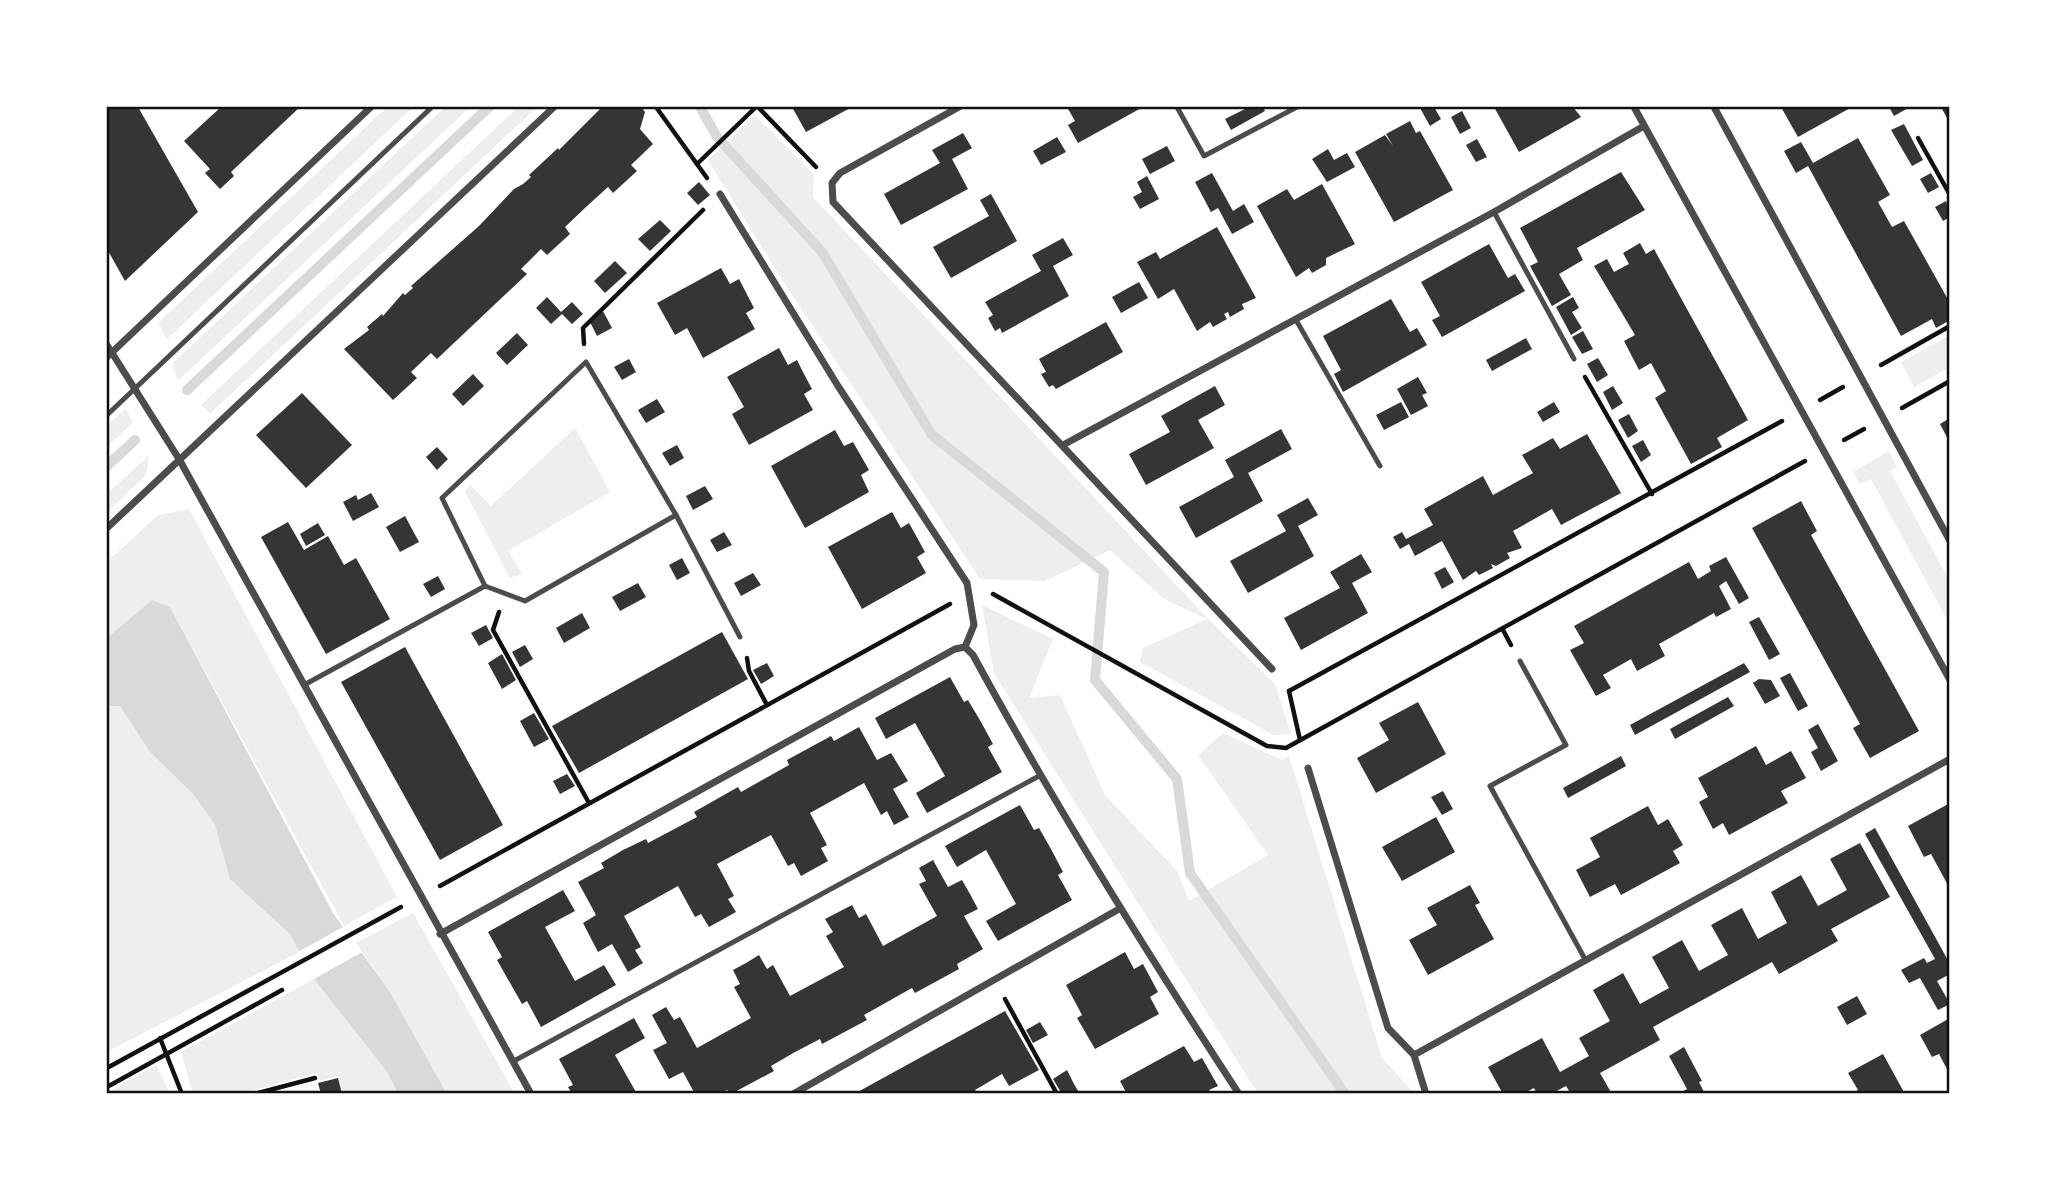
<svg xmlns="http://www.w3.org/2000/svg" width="2057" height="1201" viewBox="0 0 2057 1201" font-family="'Nunito Sans',sans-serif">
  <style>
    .green { fill: #eee }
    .water { fill: #d9d9d9 }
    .pier { fill: #fff }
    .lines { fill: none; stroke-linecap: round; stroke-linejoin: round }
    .stream { stroke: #d9d9d9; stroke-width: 10 }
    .building { fill: #353535 }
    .path { stroke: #111; stroke-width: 4.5 }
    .service { stroke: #4c4c4c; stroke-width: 5 }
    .minor { stroke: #4c4c4c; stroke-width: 7 }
    .neatline { fill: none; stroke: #111; stroke-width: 2.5 }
  </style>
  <rect width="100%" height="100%" fill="#fff"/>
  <!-- green -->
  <g class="green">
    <path d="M387,107H413L167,339L158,323Z"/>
    <path d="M445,107H470L178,381L172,364Z"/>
    <path d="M518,107H537L210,414L201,405Z"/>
    <path d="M755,115L814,175L813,197L1208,619L1275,684L1291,734L1274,735L1140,662L1143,648L1207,619L1164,599L1110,550L1045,581L980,579L781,278L708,160Z"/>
    <path d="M1950,335V367L1914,387L1901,362Z"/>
    <path d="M125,409L133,422L107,447V426Z"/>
    <path d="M575,428L610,492L508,551L522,574L510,578L465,492L470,485L491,506Z"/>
    <path d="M1889,451L1897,467L1890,471L1950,582V625L1871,479L1860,484L1853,472Z"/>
    <path d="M149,455L146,475L107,512V494Z"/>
    <path d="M189,509L397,897L344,926L170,607L107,638V562L158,515Z"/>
    <path d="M982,605L1053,639L1029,698L1060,695L1105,795L1178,872L1189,901L1268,855L1198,755L1223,733L1282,760L1289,756L1382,1058L1415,1094H1258L994,673Z"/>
    <path d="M120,705L150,752L194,795L215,825L231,879L290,934L299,952L107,1052V706Z"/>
    <path d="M413,913L515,1094H447L390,992L356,943Z"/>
    <path d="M314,979L387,1072L398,1094H343L338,1076L320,1081L317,1073L239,1094H193L181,1052Z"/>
    <path d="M156,1065L170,1094H107V1092Z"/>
  </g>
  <!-- water -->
  <path class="water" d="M152,600L170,607L333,913L390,992L447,1094H398L387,1072L314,979L290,934L230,879L215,825L194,795L150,752L120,706H107V638Z"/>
  <!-- pier -->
  <path class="pier" d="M343,927L362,952L314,979L296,953Z"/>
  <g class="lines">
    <!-- stream -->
    <g class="stream">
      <path d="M700,107L717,137L822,252L932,435L1104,572L1095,680L1177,779L1190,873L1345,1094"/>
      <path d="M187,390L489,107"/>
      <path d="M107,466L135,440"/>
    </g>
  </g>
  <!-- building -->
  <g class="building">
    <path d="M107,107H138L198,212L125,281L107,249Z"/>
    <path d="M221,107H300L231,172L234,176L220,189L205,173L210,169L184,141Z"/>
    <path d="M602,107H641L645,112L640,129L653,144L631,165L637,171L613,193L608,187L586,207L565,227L570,234L547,255L541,249L521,269L527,274L437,359L431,353L411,372L417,378L393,400L344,349L369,330L367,327L382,314L383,316L403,293L405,295L413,288L411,286L479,226L514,189L523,184L531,177L529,175L558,148L559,150Z"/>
    <path d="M792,107H852L806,132Z"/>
    <path d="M1067,107H1143L1078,143L1068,125L1075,121Z"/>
    <path d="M1249,107H1263L1265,111L1231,130L1225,119Z"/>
    <path d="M1434,107L1441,119L1430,126L1420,108Z"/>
    <path d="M1494,107H1573L1581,117L1519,152Z"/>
    <path d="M1781,107H1852L1798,137Z"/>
    <path d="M1889,107H1910L1894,116Z"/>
    <path d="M1941,107H1950V118L1948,120Z"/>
    <path d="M1462,111L1471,128L1460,134L1451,117Z"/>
    <path d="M1410,121L1416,133L1420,131L1453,190L1394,222L1355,152L1385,135L1393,146L1386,134Z"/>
    <path d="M1904,124L1923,160L1912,166L1891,130Z"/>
    <path d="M963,133L972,148L952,159L968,189L901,225L884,194L940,163L932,150Z"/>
    <path d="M1057,137L1066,152L1041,165L1033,151Z"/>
    <path d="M1858,138L1890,195L1878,202L1892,227L1904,221L1950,303V320L1936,328L1932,319L1901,336L1808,166L1796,173L1784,151L1801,142L1813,163Z"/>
    <path d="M1477,139L1487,157L1476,162L1466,145Z"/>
    <path d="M1167,146L1175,161L1150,174L1142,159Z"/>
    <path d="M1328,149L1334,160L1347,153L1355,167L1327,182L1312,159Z"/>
    <path d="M1621,172L1645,210L1577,248L1583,260L1559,274L1571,295L1552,306L1530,266L1538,262L1520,228Z"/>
    <path d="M1212,173L1233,211L1244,204L1254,222L1232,234L1218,208L1211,212L1195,182Z"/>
    <path d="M1931,173L1939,187L1928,193L1920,179Z"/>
    <path d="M1147,176L1159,199L1140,209L1133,197L1142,192L1137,182Z"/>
    <path d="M699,182L710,195L698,205L687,193Z"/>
    <path d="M1322,184L1355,244L1326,258V265L1312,273L1309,268L1296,277L1257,206L1287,189L1294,200Z"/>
    <path d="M991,194L1017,241L951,278L933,247L989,216L980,200Z"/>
    <path d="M1946,201L1950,217L1943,221L1935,207Z"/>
    <path d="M660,220L671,231L650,251L638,239Z"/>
    <path d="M1217,227L1256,298L1242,304L1244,309L1230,317L1228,312L1224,314L1227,319L1213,327L1210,322L1197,331L1174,289L1158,299L1137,262L1156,252L1160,259Z"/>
    <path d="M1063,238L1073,255L1053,266L1069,296L1002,333L1000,328L995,331L988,318L993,315L985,302L1041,271L1032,255Z"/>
    <path d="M1640,243L1646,254L1654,249L1748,420L1717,438L1722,447L1691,464L1655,398L1666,391L1651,363L1639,370L1624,341L1635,335L1594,266L1607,259L1614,272L1629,264L1623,253Z"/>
    <path d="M1489,244L1508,278L1515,274L1525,291L1442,337L1432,320L1440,316L1421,282Z"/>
    <path d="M615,261L627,273L605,293L594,281Z"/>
    <path d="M721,268L730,284L739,279L754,308L746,313L755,329L703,358L687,328L675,335L657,303Z"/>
    <path d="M1139,282L1148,298L1121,313L1112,297Z"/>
    <path d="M547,297L561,312L572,302L583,314L572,324L562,314L551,324L536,308Z"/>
    <path d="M1573,297L1579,308L1572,312L1582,328L1571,335L1556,307Z"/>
    <path d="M1391,299L1410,332L1417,328L1427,345L1343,392L1334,374L1341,370L1323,336Z"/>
    <path d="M603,311L612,328L597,336L590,322Z"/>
    <path d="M1106,322L1123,352L1056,389L1053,385L1049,387L1041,374L1046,372L1039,359Z"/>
    <path d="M1583,331L1593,349L1582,354L1572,337Z"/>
    <path d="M517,333L528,345L507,365L496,353Z"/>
    <path d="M1526,338L1532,349L1492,371L1486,360Z"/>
    <path d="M779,348L788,365L797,360L804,374L812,389L804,394L813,410L749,445L732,414L744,407L727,377Z"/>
    <path d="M1598,358L1608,375L1597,382L1587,364Z"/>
    <path d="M629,359L636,372L622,380L614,367Z"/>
    <path d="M473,374L484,386L463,406L452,394Z"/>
    <path d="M1418,377L1427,393L1422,395L1428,406L1411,415L1397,389Z"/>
    <path d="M1215,386L1225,405L1198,420L1214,448L1146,485L1129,454L1170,432L1161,416Z"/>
    <path d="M1613,386L1623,403L1612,410L1603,392Z"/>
    <path d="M302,393L352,445L306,488L256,435Z"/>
    <path d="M657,399L665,412L646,423L638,410Z"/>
    <path d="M1401,402L1409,417L1384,430L1376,415Z"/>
    <path d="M1554,402L1560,412L1543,422L1537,412Z"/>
    <path d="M1629,414L1638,431L1628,438L1618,420Z"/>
    <path d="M1950,418V443L1940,424Z"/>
    <path d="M1281,429L1292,449L1248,473L1263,501L1196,538L1179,507L1234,477L1225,460Z"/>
    <path d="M835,430L844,446L853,442L869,470L861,475L869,492L805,528L771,466Z"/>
    <path d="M1587,434L1621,493L1561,525L1552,509L1513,531L1522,548L1507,553L1510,558L1496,566L1491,564L1493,568L1479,575L1476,571L1463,580L1442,541L1415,556L1409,544L1400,549L1393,537L1402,532L1406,539L1433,525L1424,509L1483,476L1493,495L1533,473L1522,455L1553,438L1560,449Z"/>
    <path d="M1643,440L1651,455L1641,462L1632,446Z"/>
    <path d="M677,445L684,458L670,466L662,453Z"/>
    <path d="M437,447L448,459L437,470L426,457Z"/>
    <path d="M705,486L713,499L693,510L686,496Z"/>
    <path d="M371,493L379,507L353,521L343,502L356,495L358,500Z"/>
    <path d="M1308,498L1318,515L1298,526L1314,556L1248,593L1230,561L1286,531L1277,515Z"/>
    <path d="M1801,501L1817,531L1811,535L1919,731L1870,758L1853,728L1860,724L1752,528Z"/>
    <path d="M892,512L901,528L909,523L925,552L917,557L926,573L862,609L828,547Z"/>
    <path d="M405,516L419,542L400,552L386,527Z"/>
    <path d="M288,522L304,550L328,536L344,565L356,558L390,619L326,654L261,537Z"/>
    <path d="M318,523L325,535L306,546L300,534Z"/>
    <path d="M724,532L732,545L717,552L710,540Z"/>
    <path d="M1361,554L1372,572L1352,583L1368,613L1301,650L1284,618L1340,588L1330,572Z"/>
    <path d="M1726,557L1749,598L1739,604L1726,581L1719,586L1731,609L1716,617L1714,613L1659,644L1665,656L1637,671L1631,659L1603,675L1611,688L1596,696L1570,650L1584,643L1574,626L1689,562L1698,579L1711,571L1709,566Z"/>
    <path d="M682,558L690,573L677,580L669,565Z"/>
    <path d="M1445,567L1454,582L1442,589L1434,573Z"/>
    <path d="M753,573L761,585L741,596L734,583Z"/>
    <path d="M438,576L445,589L431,597L423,584Z"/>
    <path d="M638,583L646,597L620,611L612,597Z"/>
    <path d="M582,613L590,628L564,643L556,628Z"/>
    <path d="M1759,617L1780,654L1769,660L1749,622Z"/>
    <path d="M486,625L493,638L479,646L471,633Z"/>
    <path d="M722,632L748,679L579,773L552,726Z"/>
    <path d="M525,645L533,659L520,667L512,652Z"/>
    <path d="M405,647L503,825L440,860L341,682Z"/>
    <path d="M502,654L516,680L502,689L488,663Z"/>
    <path d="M767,663L774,676L761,684L753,670Z"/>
    <path d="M1744,663L1750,672L1635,735L1630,725Z"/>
    <path d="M1790,673L1808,706L1798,711L1780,678Z"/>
    <path d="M950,677L964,702L968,700L981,722L993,744L988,747L1002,772L927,813L916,793L945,776L915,723L886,739L875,718Z"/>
    <path d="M1759,679L1771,680L1780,696L1765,704L1753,683Z"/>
    <path d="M1728,697L1734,706L1675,739L1670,729Z"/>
    <path d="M1418,702L1446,754L1376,793L1357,758L1389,740L1379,723Z"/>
    <path d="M534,713L549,739L534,747L520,721Z"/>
    <path d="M1818,724L1838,761L1821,771L1811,752L1818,748L1808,730Z"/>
    <path d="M859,727L877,760L891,753L908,781L893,789L909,817L894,825L887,811L881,815L864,783L810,813L827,845L821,848L828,861L801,876L794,863L788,866L771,835L717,864L734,896L728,899L736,912L709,927L701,914L695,917L678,886L624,916L641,947L635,950L643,963L628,972L612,944L598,952L583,923L596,915L578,882L604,868L601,863L623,850L646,839L648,843L697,817L694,812L738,787L741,792L789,765L787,760L831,736L834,741Z"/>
    <path d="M1756,746L1766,765L1791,751L1806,778L1781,791L1788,803L1729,835L1723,823L1713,829L1699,802L1708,797L1698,778Z"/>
    <path d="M1621,756L1626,766L1568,798L1563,788Z"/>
    <path d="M567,774L575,786L560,794L553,781Z"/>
    <path d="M1443,791L1453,809L1442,815L1431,797Z"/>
    <path d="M1950,803V889L1931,854L1924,857L1908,826Z"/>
    <path d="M1020,805L1034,830L1039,828L1051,849L1063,872L1058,875L1072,900L998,941L986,921L1016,904L986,850L957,867L945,846Z"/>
    <path d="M1648,806L1658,825L1668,819L1683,845L1673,851L1680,863L1621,895L1615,884L1590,897L1576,870L1600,857L1590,838Z"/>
    <path d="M1436,817L1455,852L1402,881L1382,847Z"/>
    <path d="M1875,828L1950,964V974L1937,981L1950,1004L1938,1010L1920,978L1909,983L1901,970L1924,958L1927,963L1935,959L1865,834Z"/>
    <path d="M1860,843L1890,897L1831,929L1838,941L1779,974L1772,962L1653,1027L1660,1040L1600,1073L1612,1094H1571L1566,1086L1551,1094H1537L1534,1088L1522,1094H1503L1488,1067L1542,1038L1560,1072L1589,1056L1579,1038L1610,1021L1593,990L1623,973L1640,1004L1669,988L1652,957L1682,940L1699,971L1728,955L1711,925L1742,908L1758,939L1787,923L1771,892L1801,875L1818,906L1847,890L1830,859Z"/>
    <path d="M933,860L948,887L962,880L970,894L978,909L964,916L983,949L957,964L959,969L915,993L912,988L864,1015L867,1020L822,1044L820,1039L795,1052L771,1066L774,1071L731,1094L727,1090L720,1094H695L683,1072L669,1079L653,1050L667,1043L652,1015L666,1007L674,1020L680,1017L697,1048L751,1018L734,987L740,984L733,970L746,963L759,955L767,969L773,965L790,996L844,967L826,936L833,932L825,919L852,905L859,918L866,914L883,946L937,916L919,884L926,881L919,868Z"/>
    <path d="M1470,885L1480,903L1475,905L1494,939L1428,975L1409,940L1437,925L1427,908Z"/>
    <path d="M563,890L575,911L545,927L575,981L604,965L616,985L541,1027L527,1001L522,1004L497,960L502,957L488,932Z"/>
    <path d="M1125,952L1134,969L1143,964L1158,992L1150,997L1159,1014L1095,1049L1077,1018L1082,1015L1066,985Z"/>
    <path d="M1857,996L1867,1014L1847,1025L1837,1007Z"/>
    <path d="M1005,1011L1039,1070L1009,1086L1002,1074L975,1090L978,1094H854Z"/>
    <path d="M634,1018L645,1038L615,1055L637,1094H572L568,1087L573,1085L559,1059Z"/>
    <path d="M1950,1018V1075L1939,1054L1932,1057L1920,1035Z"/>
    <path d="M1040,1022L1048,1035L1033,1043L1026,1030Z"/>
    <path d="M1184,1046L1194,1062L1202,1058L1218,1086L1209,1090L1211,1094H1127L1120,1081Z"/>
    <path d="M1684,1047L1702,1081L1699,1082L1705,1094H1678L1687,1089L1669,1056Z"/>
    <path d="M1883,1054L1905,1094H1851L1858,1090L1848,1073Z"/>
    <path d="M1067,1070L1074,1084L1080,1094H1062L1053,1079Z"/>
    <path d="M338,1078L342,1094H321L318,1083Z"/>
  </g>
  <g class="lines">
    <!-- path -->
    <g class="path">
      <path d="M656,107L707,178"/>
      <path d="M758,107L816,167"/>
      <path d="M1918,138L1950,195"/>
      <path d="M697,164L756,107"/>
      <path d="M584,344L583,328L703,210"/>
      <path d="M1881,365L1950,326"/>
      <path d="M1585,377L1652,494"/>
      <path d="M1820,400L1843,387"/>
      <path d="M1902,408L1950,381"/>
      <path d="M1844,440L1864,429"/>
      <path d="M993,594L1267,746L1286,748L1805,461"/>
      <path d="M499,612L493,630L589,803"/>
      <path d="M1503,630L1511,645"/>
      <path d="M747,658L749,671L767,705"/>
      <path d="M1289,691L1782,421"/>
      <path d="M1289,691L1300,740"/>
      <path d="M440,886L950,604"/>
      <path d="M1005,999L1057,1094"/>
      <path d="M160,1038L182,1094"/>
      <path d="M107,1068L401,907"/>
      <path d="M107,1087L282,990"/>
      <path d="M254,1094L315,1078"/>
    </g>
    <!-- service -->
    <g class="service">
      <path d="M1177,107L1204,156L1297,107"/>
      <path d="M1494,212L1574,359"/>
      <path d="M1296,320L1380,466"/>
      <path d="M107,415L432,107"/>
      <path d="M485,586L525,601L676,515"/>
      <path d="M1520,661L1566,745L1490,786L1586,961"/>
      <path d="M304,685L485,586L442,498L586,362L676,515L740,637"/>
      <path d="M514,1061L1039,776"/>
    </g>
    <!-- minor -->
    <g class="minor">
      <path d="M959,107L840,173L832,183L833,202L1272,669"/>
      <path d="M1634,107L1950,680"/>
      <path d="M1714,107L1950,541"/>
      <path d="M720,194L838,386L967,583L974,625L965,647"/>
      <path d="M107,345L179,459L531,1094"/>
      <path d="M107,357L371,107"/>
      <path d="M1063,445L1494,212L1644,126"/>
      <path d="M107,528L554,107"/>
      <path d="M965,647L973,655C1055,806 1145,950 1239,1094"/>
      <path d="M1308,768L1388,1028L1414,1055L1426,1094"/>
      <path d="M440,934L955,649L965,647"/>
      <path d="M1414,1055L1950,759"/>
      <path d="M793,1094L1119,909"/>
    </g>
  </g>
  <!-- border -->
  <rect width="2057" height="1201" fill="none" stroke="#ffffff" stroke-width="217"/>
  <rect x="108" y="108" width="1840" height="984" class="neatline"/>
</svg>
